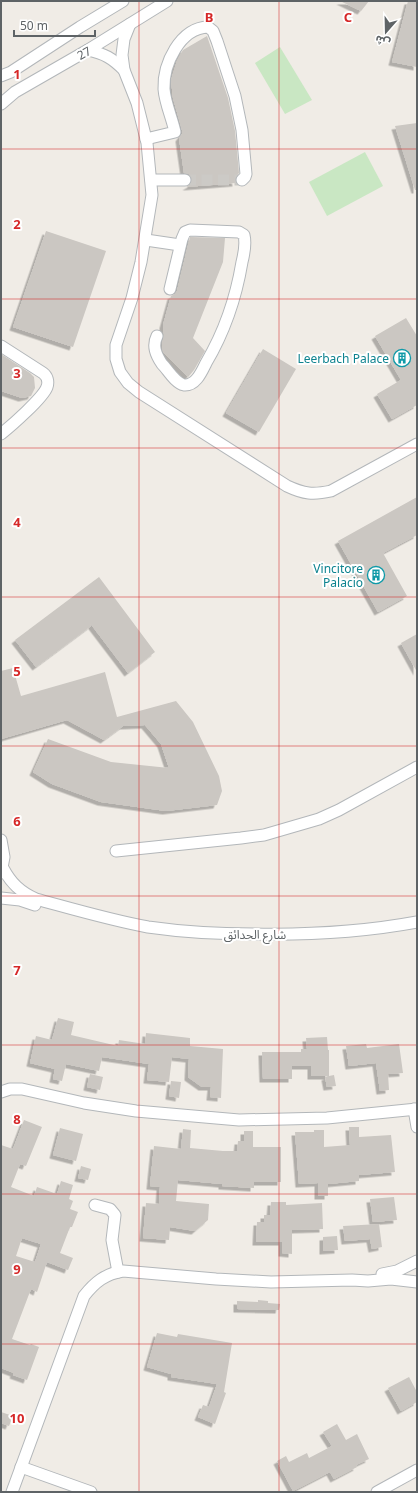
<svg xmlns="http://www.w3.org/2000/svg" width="418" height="1493" viewBox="0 0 418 1493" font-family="'Noto Sans','Noto Sans Arabic',sans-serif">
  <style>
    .green { fill: #c9e7c3 }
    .building { fill: #cbc7c2; fill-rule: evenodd; filter: url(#shadow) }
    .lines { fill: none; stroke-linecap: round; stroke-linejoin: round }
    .minor-tunnel { stroke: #cccac6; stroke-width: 11; stroke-dasharray: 11 5.5; stroke-linecap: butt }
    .minor-casing { stroke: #b3b7ba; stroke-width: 13 }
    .minor { stroke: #fff; stroke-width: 11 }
    .grid { fill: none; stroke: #d62828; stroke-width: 1; stroke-opacity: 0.55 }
    .labels { text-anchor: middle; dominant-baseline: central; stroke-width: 4; stroke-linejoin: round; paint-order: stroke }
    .street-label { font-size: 12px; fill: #5e6366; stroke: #fff }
    .culture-label { font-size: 12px; fill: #0d838f; stroke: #fff; text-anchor: end }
    .grid-label { font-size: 13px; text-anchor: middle; font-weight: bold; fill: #d62828; stroke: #fff; stroke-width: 4; stroke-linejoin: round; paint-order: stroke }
  </style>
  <defs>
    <filter id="shadow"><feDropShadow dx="-3.5" dy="3.5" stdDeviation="0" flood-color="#0004"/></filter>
  </defs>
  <rect width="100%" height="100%" fill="#f0ece6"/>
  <!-- green -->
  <g class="green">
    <path d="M280,47L312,100L285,114L255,63Z"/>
    <path d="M365,152L383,186L327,216L309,182Z"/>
  </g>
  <!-- building -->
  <g class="building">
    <path d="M340,1H369L361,11Z"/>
    <path d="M408,1H417V67L392,62Z"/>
    <path d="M207,36L228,98L235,131L239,173L235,178L236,183L186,187L191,184L192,180L189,174L184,173L179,138L182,134V130L173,98L171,80L177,61L183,50Z"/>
    <path d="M417,123V190H415L395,126Z"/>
    <path d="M46,231L106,251L73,347L13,327Z"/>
    <path d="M190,237L225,238L223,262L193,338L205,351L194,370L188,377L163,352L162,344L164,335L163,325L171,296L175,294L177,291Z"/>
    <path d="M406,318L417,336V405L392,419L377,394L401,380L375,336Z"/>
    <path d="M263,349L296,369L259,432L226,413Z"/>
    <path d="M1,354L30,373L34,377L35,388L31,396L22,398L1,391Z"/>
    <path d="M417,497V535L383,553L407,596L378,612L338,541Z"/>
    <path d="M99,577L155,652L128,673L90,623L91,626L36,667L15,640Z"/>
    <path d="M417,634V672L401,643Z"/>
    <path d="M13,668L21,696L105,672L117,717L176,701L193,722L219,776L222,791L217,805L166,811L101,802L52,784L33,772L48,739L111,762L169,768L161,744L145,725L123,726L104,740L67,720L1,739V671Z"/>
    <path d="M58,1018L74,1022L71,1035L118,1046L119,1040L145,1044L146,1033L190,1038V1046L223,1049L221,1098L210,1097L211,1087H202L188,1077L189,1059L172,1057L169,1082L147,1080L149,1064L102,1057L99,1071L66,1064L62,1081L53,1079L55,1069L30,1063L36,1036L52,1040Z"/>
    <path d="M327,1037L328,1050H329V1076L334,1075L336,1086L327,1087L325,1077L328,1076H311V1066H292V1079H263L262,1052H301V1049H307L306,1038Z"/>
    <path d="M366,1044L367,1048L399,1044L403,1073L388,1074L389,1090L380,1091L376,1063L349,1066L346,1046Z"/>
    <path d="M90,1074L103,1077L100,1090L87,1087Z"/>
    <path d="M171,1081L181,1082L179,1098L169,1096Z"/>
    <path d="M24,1120L42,1127L26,1166L20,1164L11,1187L34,1196L37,1187L57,1194L61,1181L73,1185L69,1199L73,1201L70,1209L78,1212L72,1227H70L60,1253L73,1258L68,1270L47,1262L37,1292L31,1289L12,1339L30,1345L31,1344L39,1347L27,1380L13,1375L14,1373L1,1368V1145L13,1149ZM22,1238L41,1244L35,1262L16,1256Z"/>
    <path d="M349,1127H359V1137L391,1135L395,1172L359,1175V1181L328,1184V1196H318V1183L299,1184L295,1132H314V1130H324V1147L350,1145Z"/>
    <path d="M60,1128L83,1134L76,1161L53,1155Z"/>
    <path d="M183,1129L191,1130L190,1148L223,1151H237L238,1141H244V1131H253V1147H281V1182H254V1188L222,1186V1184L178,1180L176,1201L209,1204L208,1220L195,1231L170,1227L169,1240L143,1238L146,1203L159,1204L160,1187L150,1186L154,1146L181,1149Z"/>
    <path d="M81,1166L91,1169L88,1180L78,1178Z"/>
    <path d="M394,1197L397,1220L373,1222L370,1199Z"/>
    <path d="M271,1202H286V1205L322,1203L323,1229L292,1230V1254L282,1253V1242H256L257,1222H264V1215H270Z"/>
    <path d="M379,1224L382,1247L372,1249L370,1239L345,1241L343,1226Z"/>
    <path d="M337,1236L338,1250L323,1251V1237Z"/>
    <path d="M258,1300L268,1301V1303L280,1304L279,1310L237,1309V1301L258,1302Z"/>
    <path d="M157,1333L177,1337L178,1334L232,1343L224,1392L226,1393L215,1424L198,1417L203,1405L209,1407L217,1384L171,1377V1374L147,1367Z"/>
    <path d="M409,1377L417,1392V1402L401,1411L388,1388Z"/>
    <path d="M1,1412L13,1416L9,1426L1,1423Z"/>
    <path d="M337,1424L346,1440L357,1434L369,1459L356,1465L357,1467L334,1479L330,1472L293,1491L277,1461L286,1456L289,1462L307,1453L309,1458L332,1446L323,1432Z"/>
  </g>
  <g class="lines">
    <!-- minor-tunnel -->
    <path class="minor-tunnel" d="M185,180H242"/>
    <!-- minor casing -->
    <g class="minor-casing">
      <g id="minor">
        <path d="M130,24L124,39L122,55L124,70L137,103L147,143L152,195L141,262L132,298L116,345V359L120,372L128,383L139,392L287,486C304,494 313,495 331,491L417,444"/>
        <path d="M88,50C105,54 112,58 124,70"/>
        <path d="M1,76L11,72L80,27L123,1"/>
        <path d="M1,104L15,92L88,50L167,1"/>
        <path d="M146,139L175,132C172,118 165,103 164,89C163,64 180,28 208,27L213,31L217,41L235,96L242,130L246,174L245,177L242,180"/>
        <path d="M151,180H185"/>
        <path d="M146,240L180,245"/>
        <path d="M157,336C152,346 156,355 162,364C168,370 175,383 184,385C196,386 202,371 206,363C225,331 236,298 242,262C244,254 246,243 244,235L239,232L190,230L185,232L182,239L170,289"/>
        <path d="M1,346L43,373C47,376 49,381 47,387C43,398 11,426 1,434"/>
        <path d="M1,840L4,857L1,873"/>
        <path d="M116,851L241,838L264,835L319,819L339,810L417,767"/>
        <path d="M3,868C11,883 20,892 36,899C73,909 110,920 148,927C183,932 218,934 254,934C308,935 363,932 417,922"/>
        <path d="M1,898L20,900L35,905"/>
        <path d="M1,1092L10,1089H22L84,1103L136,1111L239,1120L327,1118L417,1109"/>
        <path d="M414,1109L417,1127"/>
        <path d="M95,1205L110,1209L115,1215L112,1240L118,1272"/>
        <path d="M382,1274L397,1271L417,1261"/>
        <path d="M21,1467L91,1492"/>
        <path d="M12,1492L84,1296C95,1282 105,1274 123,1271L216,1279L271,1282L352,1280L368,1281L391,1279L417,1282"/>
        <path d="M377,1492L417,1470"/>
      </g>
    </g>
    <!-- minor -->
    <use href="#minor" class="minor"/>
  </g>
  <!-- grid -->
  <path class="grid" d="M139,1V1492M279,1V1492M1,149H417M1,299H417M1,448H417M1,597H417M1,746H417M1,896H417M1,1045H417M1,1194H417M1,1344H417"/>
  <!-- icons -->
  <defs>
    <g id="building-ring" transform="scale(0.9)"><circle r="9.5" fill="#fff" stroke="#0f9aa8" stroke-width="1.5"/><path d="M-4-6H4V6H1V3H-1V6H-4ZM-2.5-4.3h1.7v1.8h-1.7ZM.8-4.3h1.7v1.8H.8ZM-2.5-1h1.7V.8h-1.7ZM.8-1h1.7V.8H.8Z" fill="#0f9aa8"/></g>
  </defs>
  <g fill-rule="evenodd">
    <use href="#building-ring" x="402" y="358"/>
    <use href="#building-ring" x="376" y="575"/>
  </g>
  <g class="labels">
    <!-- street labels -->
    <g class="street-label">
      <text transform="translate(84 53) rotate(-30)">27</text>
      <text x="255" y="934">شارع الحدائق</text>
    </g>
    <!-- culture labels -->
    <g class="culture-label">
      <text x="389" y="358">Leerbach Palace</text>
      <text x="363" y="568">Vincitore<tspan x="363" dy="14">Palacio</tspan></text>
    </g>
  </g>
  <g class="grid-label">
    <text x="209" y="22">B</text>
    <text x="348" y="22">C</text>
    <text x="17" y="79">1</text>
    <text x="17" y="229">2</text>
    <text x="17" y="378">3</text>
    <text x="17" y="527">4</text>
    <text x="17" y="676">5</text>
    <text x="17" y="826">6</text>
    <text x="17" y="975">7</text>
    <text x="17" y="1124">8</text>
    <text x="17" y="1274">9</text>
    <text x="17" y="1423">10</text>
  </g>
  <!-- border -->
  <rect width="418" height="1493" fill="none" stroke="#5e6366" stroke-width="4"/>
  <!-- north arrow -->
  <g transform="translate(386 32) rotate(200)" stroke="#ffffff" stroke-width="3" paint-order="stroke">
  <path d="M0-3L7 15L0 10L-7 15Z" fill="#5e6366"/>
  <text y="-6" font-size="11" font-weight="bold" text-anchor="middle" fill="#5e6366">ش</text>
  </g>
  <!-- scale -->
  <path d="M14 30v6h81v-6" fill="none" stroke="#5e6366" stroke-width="2"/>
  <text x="20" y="30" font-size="12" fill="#5e6366" stroke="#ffffff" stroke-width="3" paint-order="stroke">50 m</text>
</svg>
